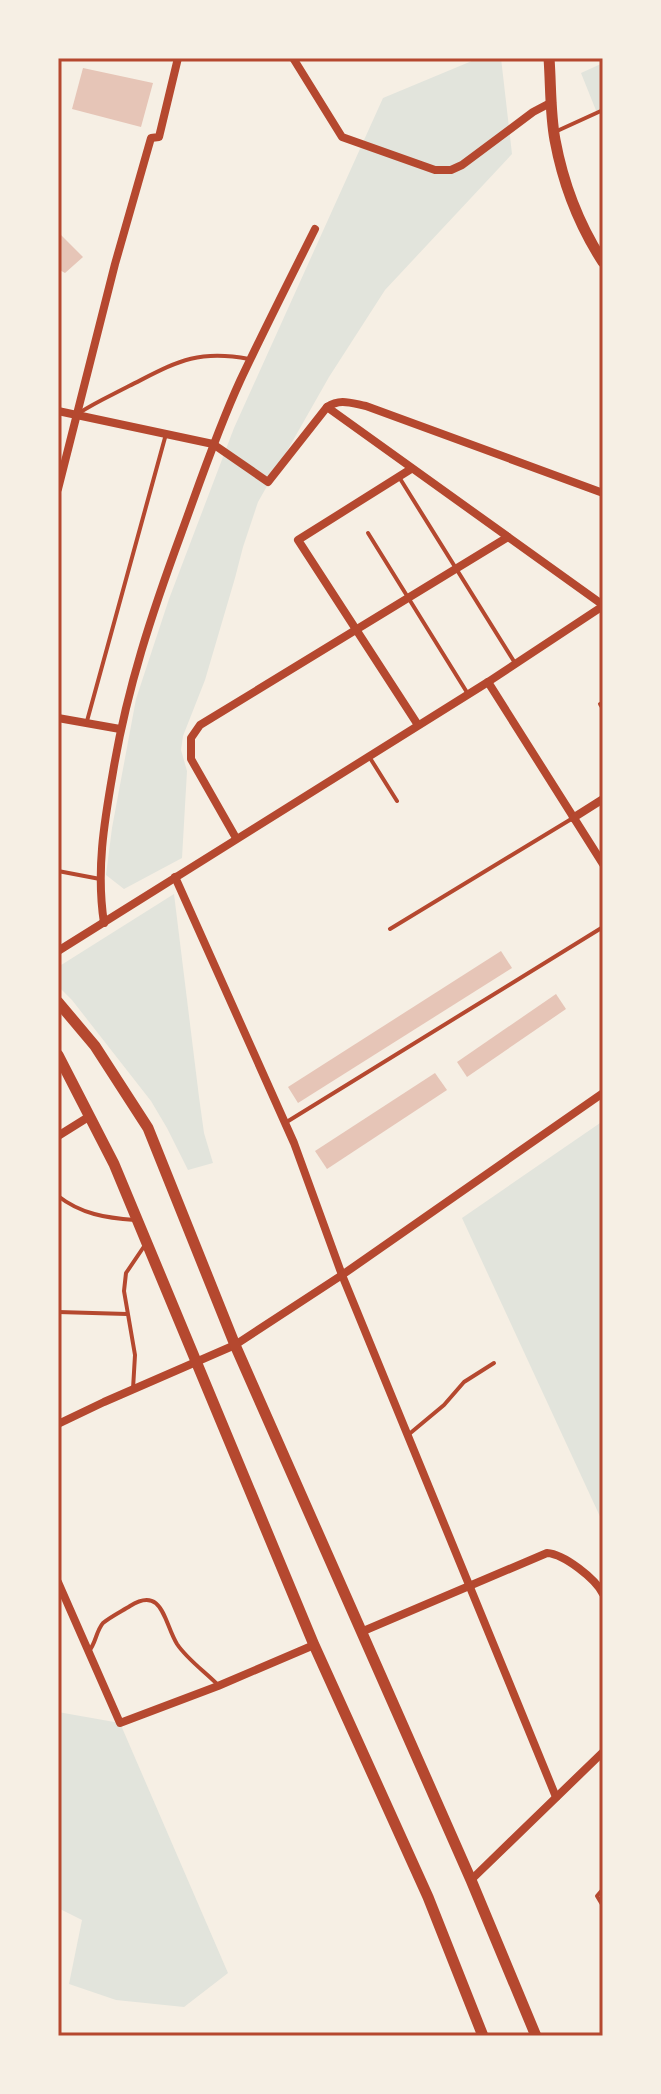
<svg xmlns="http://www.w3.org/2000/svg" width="661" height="2094" viewBox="0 0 661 2094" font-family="'Golos Text',sans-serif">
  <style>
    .green { fill: #e2e4dc }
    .building { fill: #e6c5b7 }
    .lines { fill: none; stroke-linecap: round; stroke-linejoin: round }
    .service { stroke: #b5482f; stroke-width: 4 }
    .minor { stroke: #b5482f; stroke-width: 8 }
    .tertiary { stroke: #b5482f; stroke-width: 11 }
    .neatline { fill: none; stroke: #b5482f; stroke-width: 3 }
  </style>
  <rect width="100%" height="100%" fill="#f6efe4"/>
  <!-- green -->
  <g class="green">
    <path d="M479,58H501L512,154L385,290L329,377L258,502L243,547L235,578L205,680L183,736L181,750L187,771L182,858L124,889L106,875L112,828L136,699L169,599L234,428L383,98Z"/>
    <path d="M603,63V111L597,113L581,73Z"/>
    <path d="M174,894L199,1097L204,1133L213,1163L188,1170L167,1128L151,1101L72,1000L58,986V967Z"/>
    <path d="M603,1121V1523L462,1218Z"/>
    <path d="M58,1712L120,1723L228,1973L184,2007L116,2000L69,1984L82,1920L58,1908Z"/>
  </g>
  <!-- building -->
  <g class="building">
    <path d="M83,68L153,83L141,127L72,109Z"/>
    <path d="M58,232L83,257L65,273L58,269Z"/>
    <path d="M501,951L512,968L298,1103L288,1087Z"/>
    <path d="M556,994L566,1009L467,1077L457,1062Z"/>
    <path d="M435,1073L447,1090L327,1169L315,1151Z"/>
  </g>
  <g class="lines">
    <!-- service -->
    <g class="service">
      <path d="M557,131L603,110"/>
      <path d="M79,413C96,402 112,395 129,386C175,363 195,349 249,359"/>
      <path d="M399,477L515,663"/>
      <path d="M368,533L468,694"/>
      <path d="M600,704L603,709"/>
      <path d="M87,721L166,434"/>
      <path d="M370,758L397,801"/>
      <path d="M58,871L100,879"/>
      <path d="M390,929L573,818"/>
      <path d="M285,1123L603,927"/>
      <path d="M58,1196C81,1214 106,1218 135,1220"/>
      <path d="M58,1312L127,1314"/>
      <path d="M133,1389L135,1355L124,1291L126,1273L145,1245"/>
      <path d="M408,1435L444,1405L464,1382L494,1363"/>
      <path d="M89,1651C96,1643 96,1631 103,1623C110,1617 122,1611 130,1606C163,1585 164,1623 177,1644C187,1659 204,1671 217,1684"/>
      <path d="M603,1889L597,1896L603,1906"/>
    </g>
    <!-- minor -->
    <g class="minor">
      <path d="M293,58L342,137L435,170H451L462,165L533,112L552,102"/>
      <path d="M327,407L603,605"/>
      <path d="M58,411L213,444L268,482L327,407C340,398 351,403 366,406L603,493"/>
      <path d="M411,469L298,540L418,725"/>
      <path d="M58,489L115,264L151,138L159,137L178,58"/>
      <path d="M488,682L603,864"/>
      <path d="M58,718L120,729"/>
      <path d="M573,818L603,799"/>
      <path d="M236,838L191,759V738L200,725L508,537"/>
      <path d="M175,877L294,1143L342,1275L556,1797"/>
      <path d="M104,923C96,871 104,823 113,772C127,688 152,613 181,534C200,482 217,431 240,381C264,330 290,279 315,229"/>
      <path d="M58,951L488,682L603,606"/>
      <path d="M58,1136L90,1116"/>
      <path d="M58,1424L104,1402L235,1345L342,1275L603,1093"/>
      <path d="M58,1582L120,1723L218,1686L314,1645"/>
      <path d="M361,1632L547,1553C564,1554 596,1579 603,1594"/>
      <path d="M471,1880L603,1752"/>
    </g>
    <!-- tertiary -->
    <g class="tertiary">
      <path d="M549,58C551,85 550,113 555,140C563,183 579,225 603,262"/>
      <path d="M58,1002L95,1046L148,1128L235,1345L471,1880L536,2036"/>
      <path d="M58,1055L114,1164L314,1645L428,1897L483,2036"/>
    </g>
  </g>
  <!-- border -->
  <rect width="661" height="2094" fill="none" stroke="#f6efe4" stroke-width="120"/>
  <rect x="60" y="60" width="541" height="1974" class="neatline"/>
</svg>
